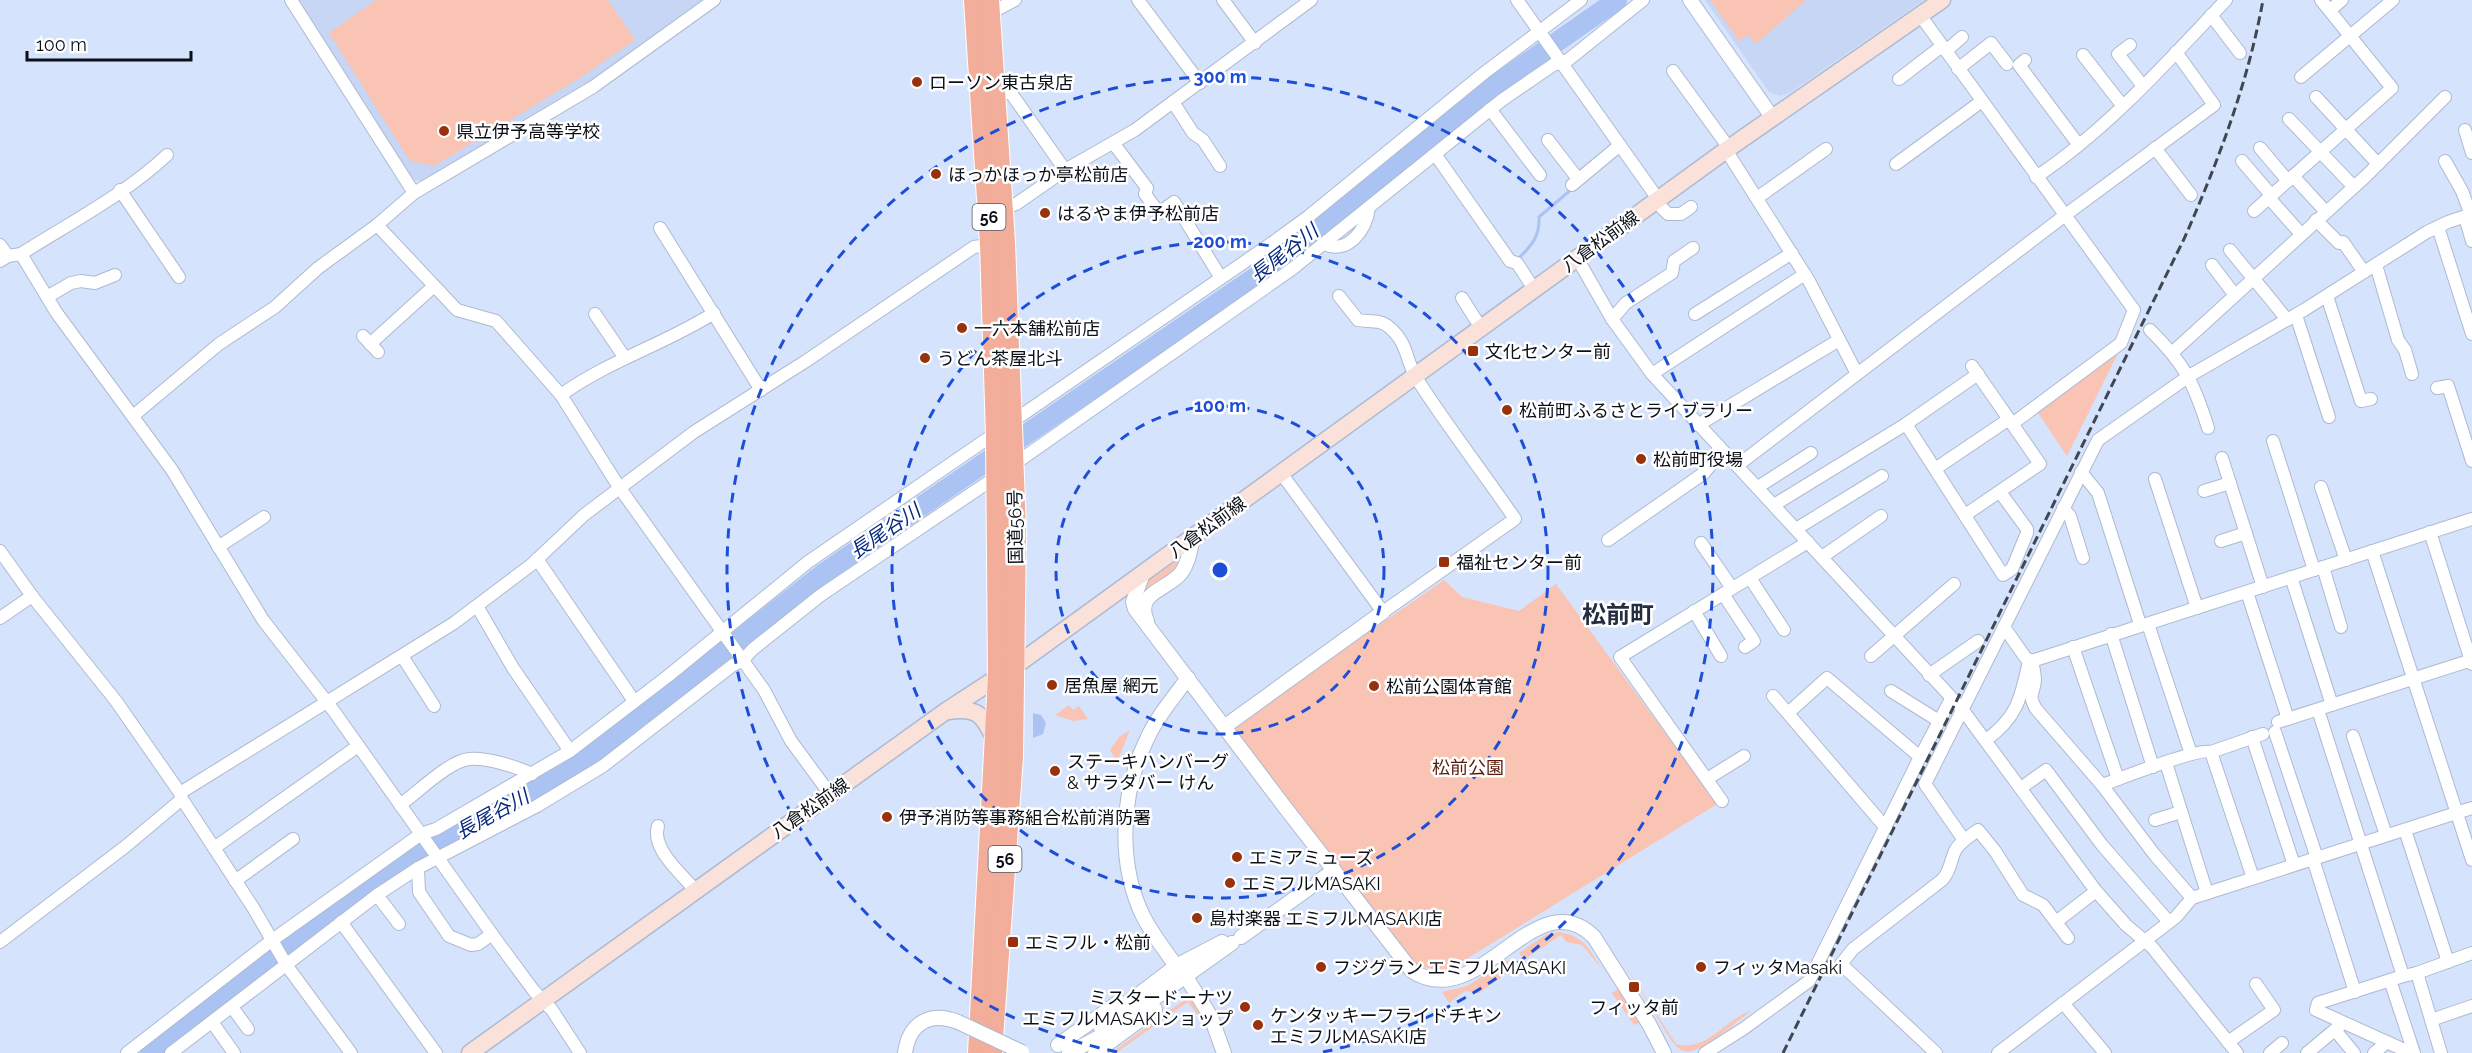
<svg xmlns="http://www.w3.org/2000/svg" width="2472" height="1053" viewBox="0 0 2472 1053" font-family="Raleway,'Noto Sans JP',sans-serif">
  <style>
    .built { fill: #c6d6f4 }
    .green { fill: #f9c4b3 }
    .water { fill: #abc3f2 }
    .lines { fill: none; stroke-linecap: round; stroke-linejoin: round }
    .stream { stroke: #abc3f2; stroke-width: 3 }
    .river { stroke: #abc3f2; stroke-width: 20 }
    .minor-casing { stroke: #adbad1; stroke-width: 14 }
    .tertiary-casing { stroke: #adbad1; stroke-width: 16 }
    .secondary-casing { stroke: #adbad1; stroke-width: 19 }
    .trunk-casing { stroke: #fff; stroke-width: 22 }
    .minor { stroke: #fff; stroke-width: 12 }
    .tertiary { stroke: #fff; stroke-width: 14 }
    .secondary { stroke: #fae1d9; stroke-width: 16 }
    .trunk { stroke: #f2ae9a; stroke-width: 20 }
    .rail { stroke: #404652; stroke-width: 3; stroke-dasharray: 9 4.5; stroke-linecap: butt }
    .tertiary-bridge-casing { stroke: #adbad1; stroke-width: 16; stroke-linecap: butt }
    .tertiary-bridge { stroke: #fff; stroke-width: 14 }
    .ring { fill: none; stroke: #1d4ed8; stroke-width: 3; stroke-dasharray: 10 8 }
    .poi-dot { fill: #98310c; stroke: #fff; stroke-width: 2 }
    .labels { text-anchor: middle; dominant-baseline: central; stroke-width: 5; stroke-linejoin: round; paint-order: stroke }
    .shield { fill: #fff; stroke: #54575d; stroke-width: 1.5 }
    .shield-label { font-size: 16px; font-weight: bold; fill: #0b0f17 }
    .poi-label { font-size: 18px; fill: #0b0f17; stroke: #fff; text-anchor: start }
    .street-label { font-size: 18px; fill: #0b0f17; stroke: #fff }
    .park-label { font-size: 18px; fill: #551c09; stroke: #fff }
    .water-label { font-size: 20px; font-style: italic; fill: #07297f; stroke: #fff }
    .district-label { font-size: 24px; font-weight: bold; fill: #242e41; stroke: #fff }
    .centre { fill: #1d4ed8; stroke: #fff; stroke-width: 3 }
    .ring-label { font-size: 18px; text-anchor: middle; font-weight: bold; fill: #1d4ed8; stroke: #fff; stroke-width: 5; stroke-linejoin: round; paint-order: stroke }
  </style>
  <rect width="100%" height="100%" fill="#d6e3fc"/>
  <!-- built -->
  <g class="built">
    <path d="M299,0H708L591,84L423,181L410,179Z"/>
    <path d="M1705,0H1924L1791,92L1781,96L1769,92Z"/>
  </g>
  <!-- green -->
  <g class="green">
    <path d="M376,0H608L635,40L583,76L434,166L410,161L329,33Z"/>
    <path d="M1710,0H1806L1756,44L1748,35L1739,41Z"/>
    <path d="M2121,347L2067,456L2036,410Z"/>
    <path d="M1185,555L1180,571L1136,599L1141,586Z"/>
    <path d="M1444,580L1462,597L1519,611L1556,584L1695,774L1722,801L1447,971L1416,966L1232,727Z"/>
    <path d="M1069,705L1073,710L1079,706L1088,719L1073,721L1055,715Z"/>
    <path d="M1130,730L1116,765H1112L1114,757L1110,750L1119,737Z"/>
    <path d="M1560,932C1585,937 1589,949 1602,969L1582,945L1566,942L1561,935L1524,960L1519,953L1547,934Z"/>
    <path d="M1508,960L1514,968L1479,993L1465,991L1449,1003L1442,992L1467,986Z"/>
    <path d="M1624,964L1676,1044C1707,1053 1726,1018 1751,1011C1736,1022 1708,1047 1691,1051C1682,1053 1676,1047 1671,1040Z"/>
    <path d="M1619,988L1641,1022L1634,1025L1612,993Z"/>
    <path d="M1191,995L1201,1015L1198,1016L1188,1002L1116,1053H1111Z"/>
  </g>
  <!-- water -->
  <path class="water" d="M1033,713L1041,715L1046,723L1043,734L1033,738Z"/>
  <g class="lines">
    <!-- stream -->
    <path class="stream" d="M1518,259C1531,246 1540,237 1539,217L1573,188"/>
    <!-- river -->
    <path class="river" d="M150,1053L300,937L390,872L464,828L568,772L610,741L821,575L1270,267L1307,239L1498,83L1617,0"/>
    <!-- minor casing -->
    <g class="minor-casing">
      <g id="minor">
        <path d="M291,0L414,193"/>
        <path d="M1138,0L1200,83"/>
        <path d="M1223,0L1255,43"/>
        <path d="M1517,0L1658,199"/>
        <path d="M2330,10L2342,0"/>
        <path d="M987,15L1015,0"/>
        <path d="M1920,15L2134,310L2121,343L2012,424"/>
        <path d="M2211,15L2240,53"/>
        <path d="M2130,45L2118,54L2143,86"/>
        <path d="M1946,51L1962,37"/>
        <path d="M2083,55L2122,105"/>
        <path d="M2025,60L2019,65L2078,144"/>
        <path d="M1958,69L1991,43L2007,64"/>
        <path d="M1673,71L1729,148"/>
        <path d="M2301,77L2393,0"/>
        <path d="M1899,79L1942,46"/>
        <path d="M997,93H1011L1065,170"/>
        <path d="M2316,97L2378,164"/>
        <path d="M1173,102L1193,133L1203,140L1220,166"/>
        <path d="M1490,109L1540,175"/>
        <path d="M2289,119L2354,187"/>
        <path d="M2465,130L2472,153"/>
        <path d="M1548,140L1578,179"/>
        <path d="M1114,144L1147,188L1145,194L1159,213L1174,202L1221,278"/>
        <path d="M2155,148L2191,195"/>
        <path d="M2260,148L2288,181"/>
        <path d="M1726,150L1809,281L1857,374"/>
        <path d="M1435,154L1510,261L1517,263L1534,289"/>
        <path d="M2242,161L2271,195"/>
        <path d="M2445,161L2462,191L2471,215"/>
        <path d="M1896,164L1982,101"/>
        <path d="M2293,176L2326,212"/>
        <path d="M2036,177C2108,129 2167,62 2226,0"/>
        <path d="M1572,185L1620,145"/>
        <path d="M120,190L179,277"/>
        <path d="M1757,198L1826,149"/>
        <path d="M2269,198L2301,234"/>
        <path d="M1655,201L1668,214H1681L1691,207"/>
        <path d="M1003,208L1016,204L1065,170L1135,130L1311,0"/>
        <path d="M2254,211L2392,88L2321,0"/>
        <path d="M2465,217L2472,241"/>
        <path d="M2316,220L2339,243L2343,242L2364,272"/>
        <path d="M377,225L457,310L496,321L561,395L619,487L764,690L791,741L830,794"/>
        <path d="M2438,227L2472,334"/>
        <path d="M660,228L761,390"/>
        <path d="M1324,244C1348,255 1366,230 1369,208"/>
        <path d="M0,245L8,256"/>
        <path d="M2230,250C2249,274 2269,296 2287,320"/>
        <path d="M21,254C68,224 127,193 167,155"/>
        <path d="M1577,258L1612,319L1652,374L1962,709L2096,891L2126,925L2152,947L2237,1053"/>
        <path d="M0,261L8,256L21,254L56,312L172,470L263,620L333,710L494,937L534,991L552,1010L580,1053"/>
        <path d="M2212,265L2234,294"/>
        <path d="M2376,265L2398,340L2405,350L2412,374"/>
        <path d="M2327,296L2361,401L2371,399"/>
        <path d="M47,297L71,283L81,281L95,283L115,275"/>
        <path d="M1462,298L1481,328"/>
        <path d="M595,314L625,358"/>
        <path d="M1695,314L1792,253"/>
        <path d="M2296,315L2329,417"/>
        <path d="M1612,319L1626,303L1672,273L1674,261L1693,248"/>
        <path d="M2150,330C2184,363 2194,383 2208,428"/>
        <path d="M363,336L378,352"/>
        <path d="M370,344L434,286"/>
        <path d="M2173,352L2366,176L2445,97"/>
        <path d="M1652,374L1805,274"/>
        <path d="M2437,388L2448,386L2472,461"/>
        <path d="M561,395C608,361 665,344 714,313"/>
        <path d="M133,416L219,344L275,307L318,268L377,225L414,193L593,87L714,0"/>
        <path d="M1906,424L2003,575L2012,569L2027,533V529L2000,492"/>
        <path d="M1698,425L1839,340"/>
        <path d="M2273,441L2314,570"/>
        <path d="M2222,458L2263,587"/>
        <path d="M1738,465L2064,216L2214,105L2176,52"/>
        <path d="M1935,469L2009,419"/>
        <path d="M2081,472L2098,493L2140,624"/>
        <path d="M1281,473L1383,612L1515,519C1483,472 1447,426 1417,379C1405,360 1409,344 1389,327C1380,319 1368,322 1358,320L1339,296"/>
        <path d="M2155,479L2197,608"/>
        <path d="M1758,487L1811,453"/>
        <path d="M2321,487L2346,560"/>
        <path d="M2204,491L2230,483"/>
        <path d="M1774,505L1906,424L1978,374"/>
        <path d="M2063,508L2070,516L2083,558"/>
        <path d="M1965,515L2040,464L1972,366"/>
        <path d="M1796,529L1882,476"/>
        <path d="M2430,532L2472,664"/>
        <path d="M1608,540L1704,473L1718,456V445"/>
        <path d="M2221,541L2246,533"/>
        <path d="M1701,543L1732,588"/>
        <path d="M218,547L264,517"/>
        <path d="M0,551L32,596L116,701L180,793L182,799L254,909L287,966L351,1053"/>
        <path d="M2372,551L2472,860"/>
        <path d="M1822,557L1881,516"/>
        <path d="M537,559L634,701"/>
        <path d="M2323,567L2341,627"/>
        <path d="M2291,577L2332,705"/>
        <path d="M1750,578L1784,630"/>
        <path d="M2247,592L2288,719"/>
        <path d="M1723,594L1754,641L1745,647"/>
        <path d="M477,606L513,668L570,751"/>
        <path d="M1694,611L1721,656"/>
        <path d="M0,618L32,596"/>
        <path d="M2148,624L2191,754"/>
        <path d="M2004,627L2025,657L2029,661L2035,660L2472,519"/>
        <path d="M2111,634L2153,767"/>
        <path d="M2073,647L2118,779"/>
        <path d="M402,656L434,706"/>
        <path d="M1871,656L1954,584"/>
        <path d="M2032,660C2033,667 2035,674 2035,680C2034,696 2027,692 2036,709L2102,785L2154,854L2192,898"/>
        <path d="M1929,675L1978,641"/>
        <path d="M1891,691L1939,721"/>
        <path d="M1773,696L1886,828"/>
        <path d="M1788,713L1827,678L1920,757"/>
        <path d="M2320,716L2403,976L2417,973L2441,1053"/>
        <path d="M2278,722L2472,660"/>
        <path d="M2275,732L2317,858"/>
        <path d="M2353,736L2386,835"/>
        <path d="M2252,737L2294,865"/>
        <path d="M1986,740C2018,717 2021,697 2029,661"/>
        <path d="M2211,752L2263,734"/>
        <path d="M2166,763L2207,893"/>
        <path d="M1707,779L1744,756"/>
        <path d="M2102,785C2119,779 2200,747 2211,752L2253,878"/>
        <path d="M2021,788L2046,770L2102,845L2169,922"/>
        <path d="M180,793L454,623L531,565L584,515L694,432L806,361L974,247L995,244"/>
        <path d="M1722,801L1620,657L1808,542"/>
        <path d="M400,805C417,793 449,761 469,759C486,757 517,767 532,774"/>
        <path d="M2155,820L2181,812"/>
        <path d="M658,826C651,849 681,873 695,890"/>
        <path d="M2405,830L2448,962"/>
        <path d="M1964,840L1925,784L2098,440L2189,376L2304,310L2427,232L2448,222L2472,214"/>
        <path d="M214,848L358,746"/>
        <path d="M2313,859L2355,992"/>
        <path d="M418,868L419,892L449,936L471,945L478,944L492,934"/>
        <path d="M235,881L293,839"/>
        <path d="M377,895L399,924"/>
        <path d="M341,922L436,1053"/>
        <path d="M2056,922L2096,891"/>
        <path d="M0,942L126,846L182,799"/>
        <path d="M2417,973L2472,953"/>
        <path d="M2403,976L2318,1003L2316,1010L2411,1053"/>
        <path d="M2390,980L2414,1053"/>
        <path d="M2063,1003L2105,1053"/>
        <path d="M232,1007L248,1029"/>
        <path d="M2431,1020L2472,1006"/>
        <path d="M212,1022L234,1053"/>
        <path d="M2335,1030L2354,1053"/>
        <path d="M2228,1042L2274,1010L2256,984"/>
        <path d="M127,1053L271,941L421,834L436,829L570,751L668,676L808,562L1272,243L1309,216L1484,73L1581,0"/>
        <path d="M171,1053L377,895L418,868L537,806L603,766L733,665L742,661L753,649L821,595L996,477L1292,269L1502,100L1553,65L1568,60L1643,0"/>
        <path d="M1705,1053L1743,1029L1809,981L1920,757L1951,699"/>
        <path d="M1936,1053L1841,964L1853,949L1942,880C1951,871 1950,860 1956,849C1961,841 1970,836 1978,830L1995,851L2023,895L2043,905L2068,938"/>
        <path d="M1998,1053L2176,917L2192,898L2472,808"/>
        <path d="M2270,1053L2282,1043"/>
        <path d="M2307,1053L2343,1023"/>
        <path d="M2374,1053L2387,1042"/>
      </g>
    </g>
    <!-- tertiary casing -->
    <g class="tertiary-casing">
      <g id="tertiary">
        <path d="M1690,0L1772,117"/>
        <path d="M1143,573L1133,602L1135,609L1284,806L1412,971C1480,1015 1535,878 1594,937L1649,1024L1664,1053"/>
        <path d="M1147,621C1134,592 1168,590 1181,573C1189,563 1190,548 1194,536"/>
        <path d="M1224,727L1383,612"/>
        <path d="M1318,882L1334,870"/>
        <path d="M1241,937L1309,888"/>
        <path d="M1176,966C1165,950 1152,934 1143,916C1117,862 1121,792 1147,739C1157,717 1173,698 1188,678"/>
        <path d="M1178,976L1181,974L1186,977L1211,1017L1224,1053"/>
        <path d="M1101,1028L1117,1011L1176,966L1222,942"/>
        <path d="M1058,1045L1119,1002"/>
        <path d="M905,1053C909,1023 930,1011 958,1022"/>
        <path d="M1069,1053L1103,1035L1232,943"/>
        <path d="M1095,1053L1155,1009"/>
      </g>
    </g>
    <!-- secondary casing -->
    <g class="secondary-casing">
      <g id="secondary">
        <path d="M949,711C978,707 983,715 995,740"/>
        <path d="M470,1053L946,711L1015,666L1729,148L1942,0"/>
      </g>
    </g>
    <!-- trunk casing -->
    <g class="trunk-casing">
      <g id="trunk">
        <path d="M974,0L990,244L996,435L998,678L978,1053"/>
        <path d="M989,0L1005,243L1016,530L1013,756L992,1053"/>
      </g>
    </g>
    <!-- minor -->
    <use href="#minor" class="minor"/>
    <!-- tertiary -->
    <use href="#tertiary" class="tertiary"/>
    <!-- secondary -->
    <use href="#secondary" class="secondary"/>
    <!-- trunk -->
    <use href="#trunk" class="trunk"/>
    <!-- rail -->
    <path class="rail" d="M1783,1053L2184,239C2218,162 2248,83 2263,0"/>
    <!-- tertiary-bridge casing -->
    <g class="tertiary-bridge-casing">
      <path id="tertiary-bridge" d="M958,1022L1022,1052"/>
    </g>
    <!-- tertiary-bridge -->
    <use href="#tertiary-bridge" class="tertiary-bridge"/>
  </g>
  <!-- distance rings -->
  <g class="ring">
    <circle cx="1220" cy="570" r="164"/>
    <circle cx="1220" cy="570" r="328"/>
    <path d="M1117 1052A493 493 0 1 1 1323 1052"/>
  </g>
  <!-- markers -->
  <g class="poi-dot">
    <circle cx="917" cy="82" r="6"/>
    <circle cx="444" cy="131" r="6"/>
    <circle cx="936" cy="174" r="6"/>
    <circle cx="1045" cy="213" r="6"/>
    <circle cx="962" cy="328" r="6"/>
    <rect x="1467" y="345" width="12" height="12" rx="3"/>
    <circle cx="925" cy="358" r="6"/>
    <circle cx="1507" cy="410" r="6"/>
    <circle cx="1641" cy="459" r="6"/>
    <rect x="1438" y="556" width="12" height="12" rx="3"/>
    <circle cx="1052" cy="685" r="6"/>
    <circle cx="1374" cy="686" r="6"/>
    <circle cx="1055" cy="771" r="6"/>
    <circle cx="887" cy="817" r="6"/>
    <circle cx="1237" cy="857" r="6"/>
    <circle cx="1230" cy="883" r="6"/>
    <circle cx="1197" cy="918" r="6"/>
    <rect x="1007" y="936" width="12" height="12" rx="3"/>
    <circle cx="1321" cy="967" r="6"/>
    <circle cx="1701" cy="967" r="6"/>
    <rect x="1628" y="981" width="12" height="12" rx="3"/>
    <circle cx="1245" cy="1007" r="6"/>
    <circle cx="1258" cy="1025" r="6"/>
  </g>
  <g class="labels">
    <!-- shield labels -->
    <g class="shield">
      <rect x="972.5" y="204" width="33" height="26" rx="4.5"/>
      <rect x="988.5" y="846" width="33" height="26" rx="4.5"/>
    </g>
    <g class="shield-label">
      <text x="989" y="217">56</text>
      <text x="1005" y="859">56</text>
    </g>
    <!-- poi labels -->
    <g class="poi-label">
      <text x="929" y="82">ローソン東古泉店</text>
      <text x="456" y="131">県立伊予高等学校</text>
      <text x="948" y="174">ほっかほっか亭松前店</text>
      <text x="1057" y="213">はるやま伊予松前店</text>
      <text x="974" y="328">一六本舗松前店</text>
      <text x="1485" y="351">文化センター前</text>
      <text x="937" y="358">うどん茶屋北斗</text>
      <text x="1519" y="410">松前町ふるさとライブラリー</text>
      <text x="1653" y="459">松前町役場</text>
      <text x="1456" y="562">福祉センター前</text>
      <text x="1064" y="685">居魚屋 網元</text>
      <text x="1386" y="686">松前公園体育館</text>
      <text x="1067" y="761">ステーキハンバーグ<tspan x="1067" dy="21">&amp; サラダバー けん</tspan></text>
      <text x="899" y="817">伊予消防等事務組合松前消防署</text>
      <text x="1249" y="857">エミアミューズ</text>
      <text x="1242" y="883">エミフルMASAKI</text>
      <text x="1209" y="918">島村楽器 エミフルMASAKI店</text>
      <text x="1025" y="942">エミフル・松前</text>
      <text x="1333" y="967">フジグラン エミフルMASAKI</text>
      <text x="1713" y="967">フィッタMasaki</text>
      <text x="1233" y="997" text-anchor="end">ミスタードーナツ<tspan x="1233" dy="21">エミフルMASAKIショップ</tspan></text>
      <text x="1634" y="1007" text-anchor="middle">フィッタ前</text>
      <text x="1270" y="1015">ケンタッキーフライドチキン<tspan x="1270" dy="21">エミフルMASAKI店</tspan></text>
    </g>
    <!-- street labels -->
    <g class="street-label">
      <text transform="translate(1600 241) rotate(-36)">八倉松前線</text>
      <text transform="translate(1015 527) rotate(-91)">国道56号</text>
      <text transform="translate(1207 527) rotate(-36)">八倉松前線</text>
      <text transform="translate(810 808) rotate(-35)">八倉松前線</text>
    </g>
    <!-- park labels -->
    <g class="park-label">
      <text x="1468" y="767">松前公園</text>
    </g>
    <!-- water labels -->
    <g class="water-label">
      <text transform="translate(1284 253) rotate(-38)">長尾谷川</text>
      <text transform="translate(885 531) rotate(-34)">長尾谷川</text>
      <text transform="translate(492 814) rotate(-29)">長尾谷川</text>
    </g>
    <!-- district labels -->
    <g class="district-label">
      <text x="1618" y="614">松前町</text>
    </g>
  </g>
  <circle cx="1220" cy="570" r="9" class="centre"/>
  <g class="ring-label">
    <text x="1220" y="83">300 m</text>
    <text x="1220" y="248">200 m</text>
    <text x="1220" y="412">100 m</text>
  </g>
  <!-- scale -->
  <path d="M27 51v9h164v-9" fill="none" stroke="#0b0f17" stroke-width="3"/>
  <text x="36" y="51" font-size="18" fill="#0b0f17" stroke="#ffffff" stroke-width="4.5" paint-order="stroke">100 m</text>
</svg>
